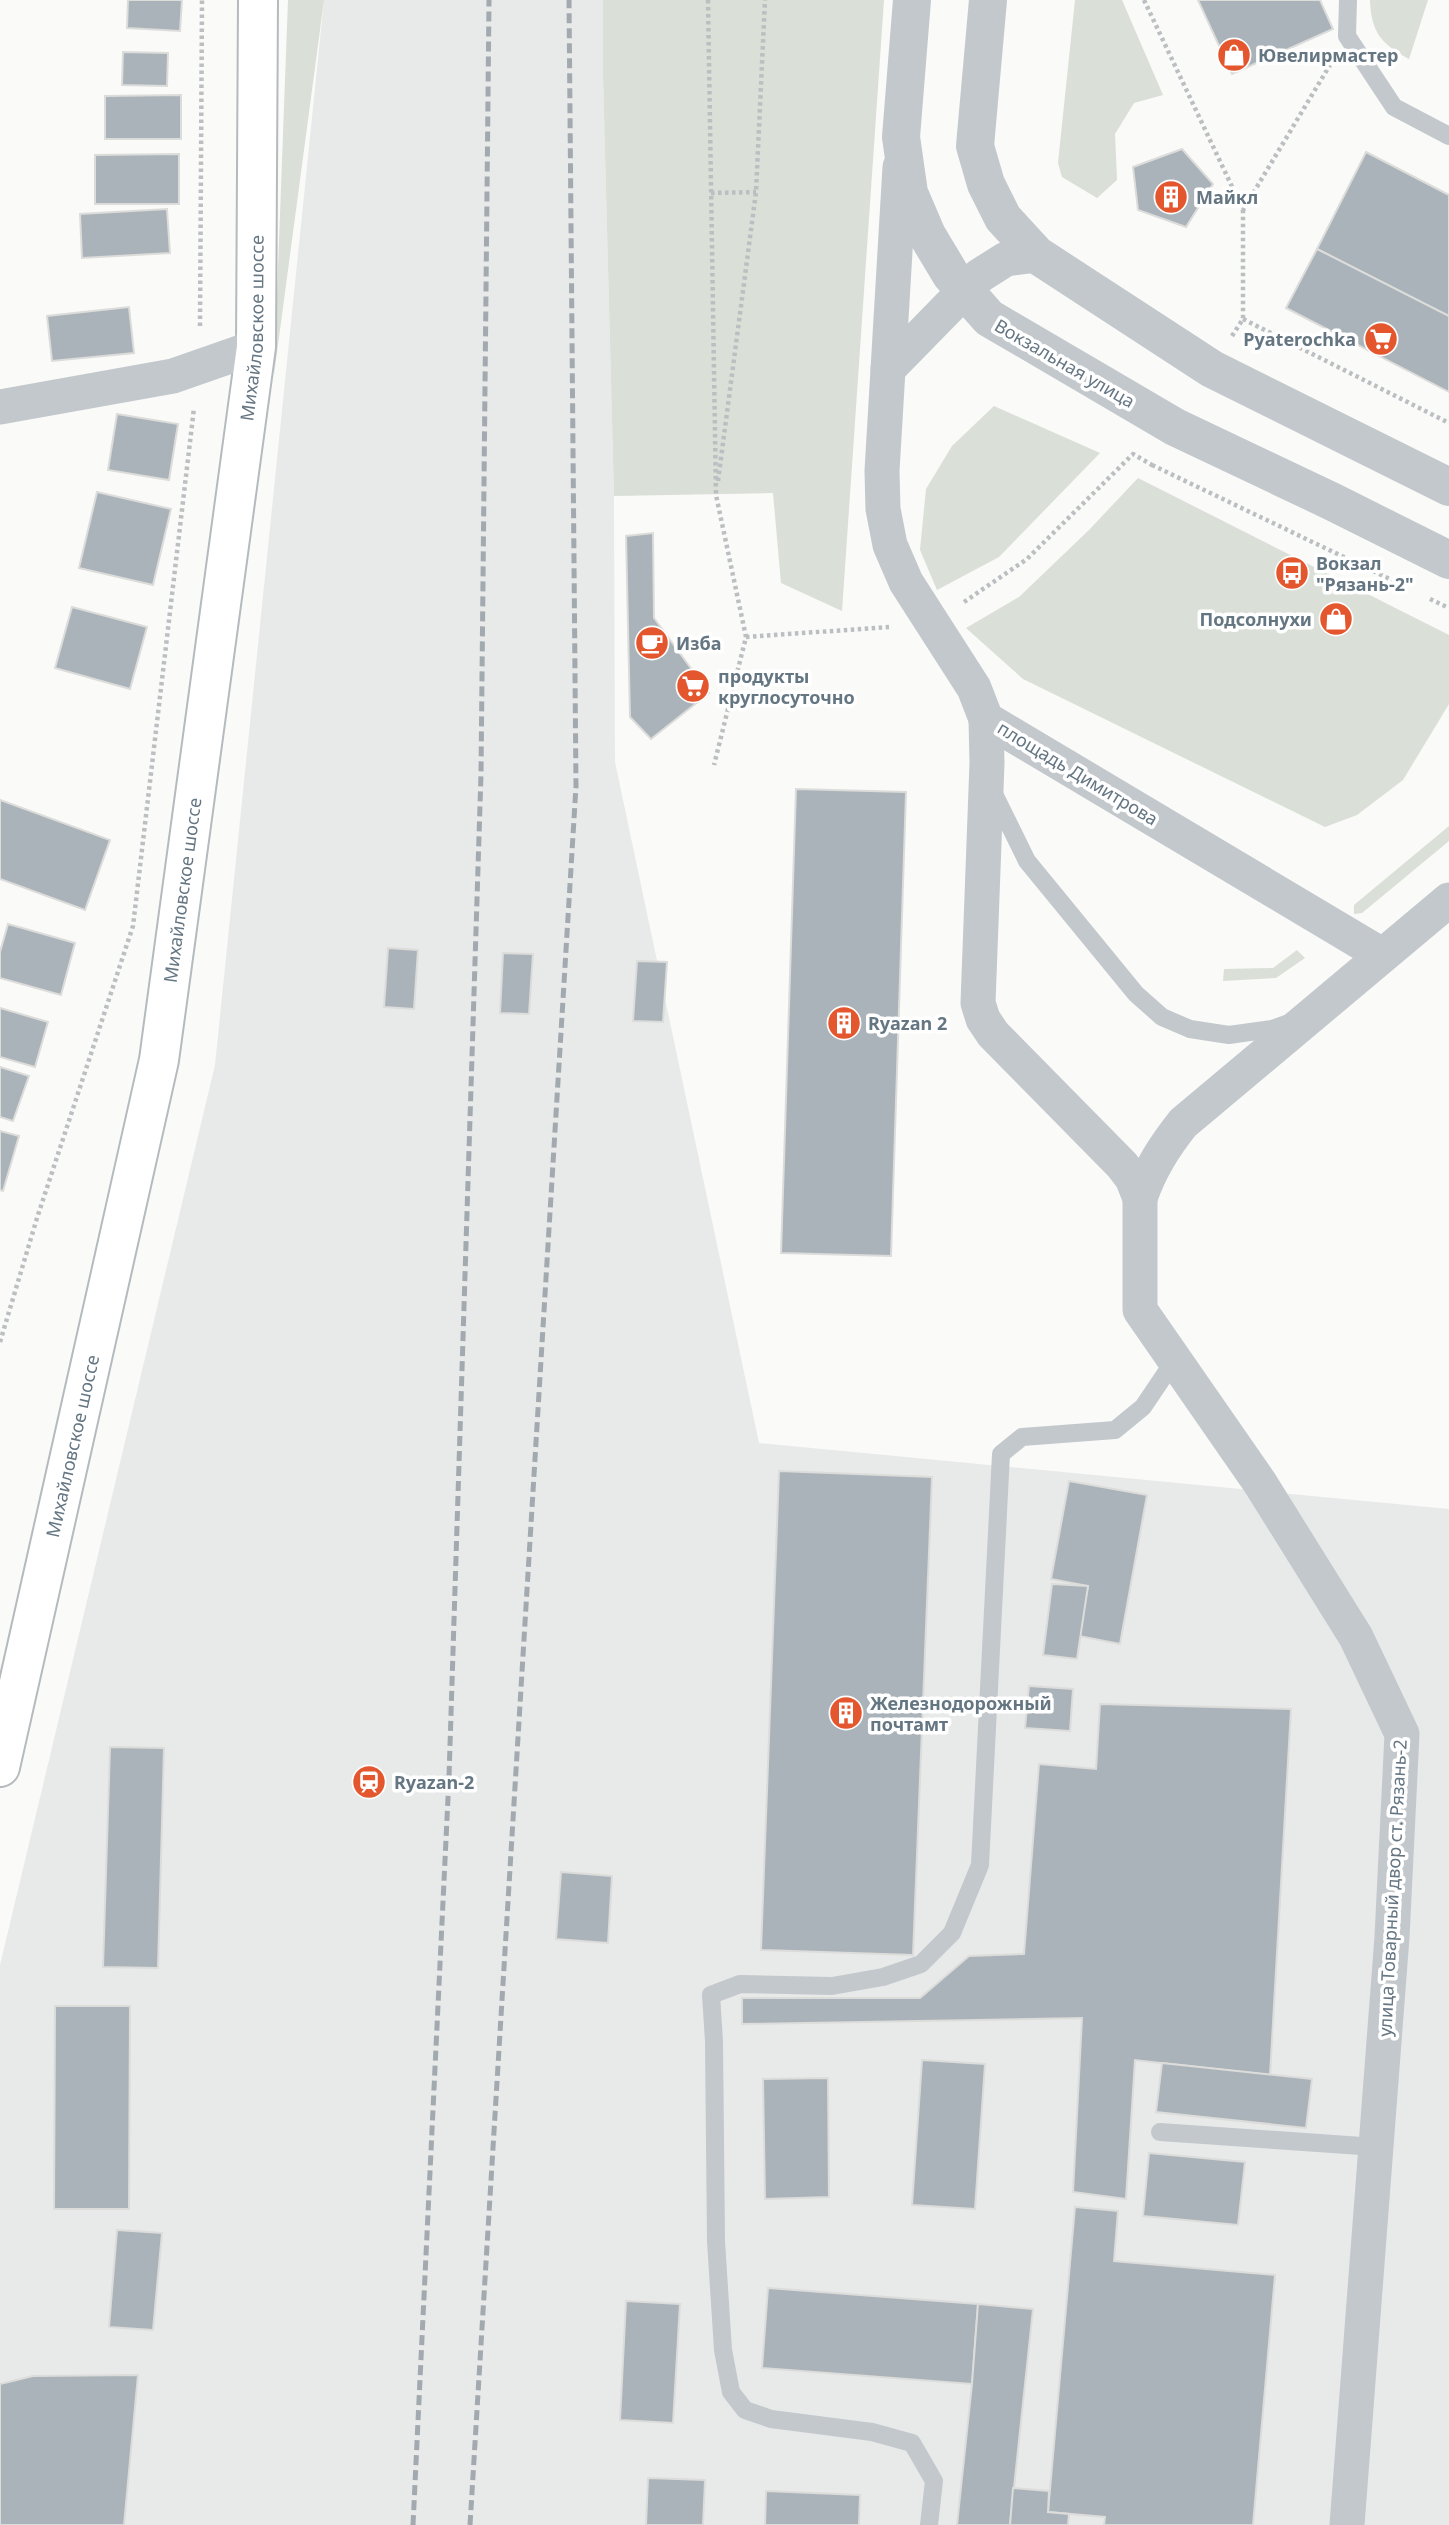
<svg xmlns="http://www.w3.org/2000/svg" width="1449" height="2525" viewBox="0 0 1449 2525" font-family="'Noto Sans',sans-serif">
  <style>
    .built { fill: #e8e9e9 }
    .green { fill: #dadfd7 }
    .building { fill: #aab3b9; stroke: #dcdcda; stroke-width: 2 }
    .lines { fill: none; stroke-linecap: round; stroke-linejoin: round }
    .primary-casing { stroke: #b5babe; stroke-width: 42 }
    .path { stroke: #bbbfc2; stroke-width: 4.5; stroke-dasharray: 3.5 3.5; stroke-linecap: butt }
    .service { stroke: #c3c8cc; stroke-width: 18 }
    .minor { stroke: #c3c8cc; stroke-width: 35 }
    .tertiary { stroke: #c3c8cc; stroke-width: 38 }
    .primary { stroke: #fff; stroke-width: 38 }
    .rail { stroke: #a2aab0; stroke-width: 5; stroke-dasharray: 10 5; stroke-linecap: butt }
    .labels { text-anchor: middle; dominant-baseline: central; stroke-width: 7; stroke-linejoin: round; paint-order: stroke }
    .poi-label { font-size: 18px; font-weight: bold; fill: #657683; stroke: #fff; text-anchor: start }
    .street-label { font-size: 18px; fill: #657683; stroke: #fff }
  </style>
  <rect width="100%" height="100%" fill="#fafaf8"/>
  <!-- built -->
  <path class="built" d="M324,0H603V76L614,496L615,762L759,1443L1449,1509V2525H0V1965L215,1065Z"/>
  <!-- green -->
  <g class="green">
    <path d="M288,0H324L274,375Z"/>
    <path d="M603,0H884L842,611L781,583L773,493L614,496L603,76Z"/>
    <path d="M1075,0H1122L1163,95L1134,103L1115,134L1117,180L1097,198L1062,177L1058,163Z"/>
    <path d="M1370,0H1428L1409,59C1381,44 1371,32 1370,0Z"/>
    <path d="M994,406L1100,453L999,557L937,590L920,550L926,489L952,446Z"/>
    <path d="M1138,478L1449,635V704L1403,780L1357,815L1325,827L1023,679L966,628L1019,597L1089,530Z"/>
    <path d="M1449,826V841L1362,913L1354,914V905Z"/>
    <path d="M1297,950L1305,958L1276,978L1223,981L1224,969L1273,968Z"/>
  </g>
  <!-- building -->
  <g class="building">
    <path d="M128,0H182L180,31L127,28Z"/>
    <path d="M1198,0H1320L1333,29L1232,74Z"/>
    <path d="M123,52L168,53L167,86L122,85Z"/>
    <path d="M181,95V139H105V96Z"/>
    <path d="M1182,149L1213,184L1186,227L1138,210L1133,167Z"/>
    <path d="M1366,152L1449,195V316L1317,249Z"/>
    <path d="M179,154V204H95V155Z"/>
    <path d="M167,209L170,253L82,258L80,214Z"/>
    <path d="M1317,249L1449,316V392L1286,308Z"/>
    <path d="M129,307L134,353L52,361L47,316Z"/>
    <path d="M117,414L178,424L169,480L108,470Z"/>
    <path d="M97,492L171,509L153,585L79,568Z"/>
    <path d="M653,533L654,618L709,693L651,739L630,717L626,536Z"/>
    <path d="M72,607L147,627L130,689L55,668Z"/>
    <path d="M796,789L906,792L891,1256L781,1253Z"/>
    <path d="M0,800L110,840L85,910L0,879Z"/>
    <path d="M8,924L75,943L61,995L0,978V952Z"/>
    <path d="M388,948L418,950L414,1009L384,1007Z"/>
    <path d="M503,953L533,954L529,1014L500,1013Z"/>
    <path d="M637,961L667,962L663,1022L633,1021Z"/>
    <path d="M0,1008L48,1022L35,1067L0,1057Z"/>
    <path d="M0,1067L29,1076L13,1121L0,1117Z"/>
    <path d="M0,1131L19,1136L3,1191L0,1190Z"/>
    <path d="M779,1471L932,1477L913,1955L761,1950Z"/>
    <path d="M1069,1481L1147,1495L1120,1644L1079,1636L1088,1586L1051,1579Z"/>
    <path d="M1052,1584L1088,1586L1077,1659L1043,1655Z"/>
    <path d="M1029,1686L1073,1689L1070,1731L1025,1728Z"/>
    <path d="M1100,1704L1291,1709L1270,2075L1135,2060L1126,2199L1073,2192L1082,2018L742,2024V1998H920L969,1956L1024,1954L1039,1764L1096,1769Z"/>
    <path d="M110,1747L164,1748L158,1968L103,1967Z"/>
    <path d="M561,1872L612,1876L608,1943L556,1939Z"/>
    <path d="M55,2006H130L129,2209H54Z"/>
    <path d="M922,2060L985,2064L975,2209L912,2205Z"/>
    <path d="M1162,2063L1312,2079L1306,2128L1156,2112Z"/>
    <path d="M828,2078L829,2197L765,2199L763,2079Z"/>
    <path d="M1149,2153L1245,2162L1238,2225L1143,2216Z"/>
    <path d="M1075,2207L1118,2211L1114,2261L1275,2275L1253,2525H1104L1105,2517L1048,2512Z"/>
    <path d="M117,2230L162,2233L153,2330L109,2327Z"/>
    <path d="M768,2288L978,2304L972,2384L762,2368Z"/>
    <path d="M626,2301L680,2304L673,2423L620,2420Z"/>
    <path d="M978,2304L1033,2309L1010,2525H957L972,2384Z"/>
    <path d="M138,2375L124,2525H0V2384L33,2376Z"/>
    <path d="M648,2478L705,2480L703,2525H646Z"/>
    <path d="M1013,2488L1049,2491L1048,2512L1069,2514L1068,2525H1010Z"/>
    <path d="M766,2491L860,2495L859,2525H765Z"/>
  </g>
  <g class="lines">
    <!-- primary casing -->
    <g class="primary-casing">
      <g id="primary">
        <path id="s1" d="M0,1767L159,1060L256,347L258,0"/>
      </g>
    </g>
    <!-- path -->
    <g class="path">
      <path d="M708,0L716,495L746,637L714,765"/>
      <path d="M1144,0L1243,210L1330,65"/>
      <path d="M711,193L756,192"/>
      <path d="M1243,319L1449,423"/>
      <path d="M200,326L202,0"/>
      <path d="M1232,336L1243,319V210"/>
      <path d="M1152,465L1400,584"/>
      <path d="M718,481L756,192L765,0"/>
      <path d="M1430,599L1449,608"/>
      <path d="M964,602L1027,559L1133,454L1152,465L1154,462"/>
      <path d="M746,637L889,627"/>
      <path d="M0,1342L37,1218L133,926L194,408"/>
    </g>
    <!-- service -->
    <g class="service">
      <path d="M1348,0L1347,36L1394,107L1449,136"/>
      <path d="M994,794L1027,861L1136,994L1162,1017L1190,1029L1229,1035L1272,1029L1289,1023"/>
      <path d="M1160,2132L1376,2147"/>
      <path d="M929,2525L934,2481L912,2443L872,2432L771,2419L745,2410L731,2392L723,2350L716,2241L714,2041L711,1995L740,1984L832,1986L883,1977L921,1964L952,1933L980,1865L1001,1454L1022,1437L1115,1430L1143,1407L1174,1361"/>
    </g>
    <!-- minor -->
    <g class="minor">
      <path d="M900,167L882,471L883,509L890,545L906,582L974,688L986,719L1382,955"/>
      <path d="M888,369L979,276L1006,259L1037,255"/>
      <path d="M0,407L173,376L256,347"/>
      <path d="M986,719L987,763L978,1003L983,1019L993,1034L1122,1165L1132,1178L1140,1198C1150,1169 1164,1147 1183,1123L1449,900"/>
      <path d="M1140,1198V1310L1260,1483L1356,1637L1402,1734L1392,1937L1347,2525"/>
    </g>
    <!-- tertiary -->
    <g class="tertiary">
      <path d="M912,0L901,137L909,193L927,235L951,275L989,318L1175,427L1333,502L1449,560"/>
      <path d="M988,0L975,146L986,184L1003,218L1037,255L1212,369L1449,487"/>
    </g>
    <!-- primary -->
    <use href="#primary" class="primary"/>
    <!-- rail -->
    <g class="rail">
      <path d="M413,2525L449,1777L481,774L489,0"/>
      <path d="M470,2525L576,786L569,0"/>
    </g>
  </g>
  <!-- icons -->
  <defs>
    <g id="shop-disc" transform="scale(1.75)"><circle r="9.5" fill="#e4572e" stroke="#fff"/><path d="M-5-2.5h2.3a2.7 3.5 0 0 1 5.4 0H5L5.5 6h-11ZM-1.5-2.5h3a1.5 2.3 0 0 0-3 0Z" fill="#fff"/></g>
    <g id="building-disc" transform="scale(1.75)"><circle r="9.5" fill="#e4572e" stroke="#fff"/><path d="M-4-6H4V6H1V3H-1V6H-4ZM-2.5-4.3h1.7v1.8h-1.7ZM.8-4.3h1.7v1.8H.8ZM-2.5-1h1.7V.8h-1.7ZM.8-1h1.7V.8H.8Z" fill="#fff"/></g>
    <g id="supermarket-disc" transform="scale(1.75)"><circle r="9.5" fill="#e4572e" stroke="#fff"/><path d="M-6-5.5h2.5l.6 2H6L4.5 2H-2.5L-4.4-4H-6ZM-1.5 3.2a1.3 1.3 0 1 0 .1 0ZM3 3.2a1.3 1.3 0 1 0 .1 0Z" fill="#fff"/></g>
    <g id="bus-disc" transform="scale(1.75)"><circle r="9.5" fill="#e4572e" stroke="#fff"/><path d="M-5-6H5V4H4V6H2V4H-2V6H-4V4H-5ZM-3.5-4V0h7V-4ZM-3.5 1.2v1.5H-2V1.2ZM2 1.2v1.5H3.5V1.2Z" fill="#fff"/></g>
    <g id="cafe-disc" transform="scale(1.75)"><circle r="9.5" fill="#e4572e" stroke="#fff"/><path d="M-5.5-4.5H6V0H3Q3 3.5 0 3.5H-2.5Q-5.5 3.5-5.5 0ZM3-3.2v2h1.7v-2ZM-6 4.5H4V6H-6Z" fill="#fff"/></g>
    <g id="station-disc" transform="scale(1.75)"><circle r="9.5" fill="#e4572e" stroke="#fff"/><path d="M-3-6H3Q5-6 5-4V2Q5 4 3 4L4.5 6H3L1.5 4h-3L-3 6H-4.5L-3 4Q-5 4-5 2V-4Q-5-6-3-6ZM-3.5-4v3h7v-3ZM-3.5 1v1.5H-2V1ZM2 1v1.5H3.5V1Z" fill="#fff"/></g>
  </defs>
  <g fill-rule="evenodd">
    <use href="#shop-disc" x="1234" y="55"/>
    <use href="#building-disc" x="1171" y="197"/>
    <use href="#supermarket-disc" x="1381" y="339"/>
    <use href="#bus-disc" x="1292" y="573"/>
    <use href="#shop-disc" x="1336" y="619"/>
    <use href="#cafe-disc" x="652" y="643"/>
    <use href="#supermarket-disc" x="693" y="686"/>
    <use href="#building-disc" x="844" y="1023"/>
    <use href="#building-disc" x="846" y="1713"/>
    <use href="#station-disc" x="369" y="1782"/>
  </g>
  <g class="labels">
    <!-- poi labels -->
    <g class="poi-label">
      <text x="1258" y="55">Ювелирмастер</text>
      <text x="1196" y="197">Майкл</text>
      <text x="1356" y="339" text-anchor="end">Pyaterochka</text>
      <text x="1316" y="563">Вокзал<tspan x="1316" dy="21">"Рязань-2"</tspan></text>
      <text x="1312" y="619" text-anchor="end">Подсолнухи</text>
      <text x="676" y="643">Изба</text>
      <text x="718" y="676">продукты<tspan x="718" dy="21">круглосуточно</tspan></text>
      <text x="868" y="1023">Ryazan 2</text>
      <text x="870" y="1703">Железнодорожный<tspan x="870" dy="21">почтамт</tspan></text>
      <text x="394" y="1782">Ryazan-2</text>
    </g>
    <!-- street labels -->
    <g class="street-label">
      <text stroke="none"><textPath href="#s1" startOffset="1463">Михайловское шоссе</textPath></text>
      <text transform="translate(1065 363) rotate(30)">Вокзальная улица</text>
      <text transform="translate(1078 773) rotate(31)">площадь Димитрова</text>
      <text stroke="none"><textPath href="#s1" startOffset="896">Михайловское шоссе</textPath></text>
      <text stroke="none"><textPath href="#s1" startOffset="329">Михайловское шоссе</textPath></text>
      <text transform="translate(1392 1888) rotate(-87)">улица Товарный двор ст. Рязань-2</text>
    </g>
  </g>
</svg>
